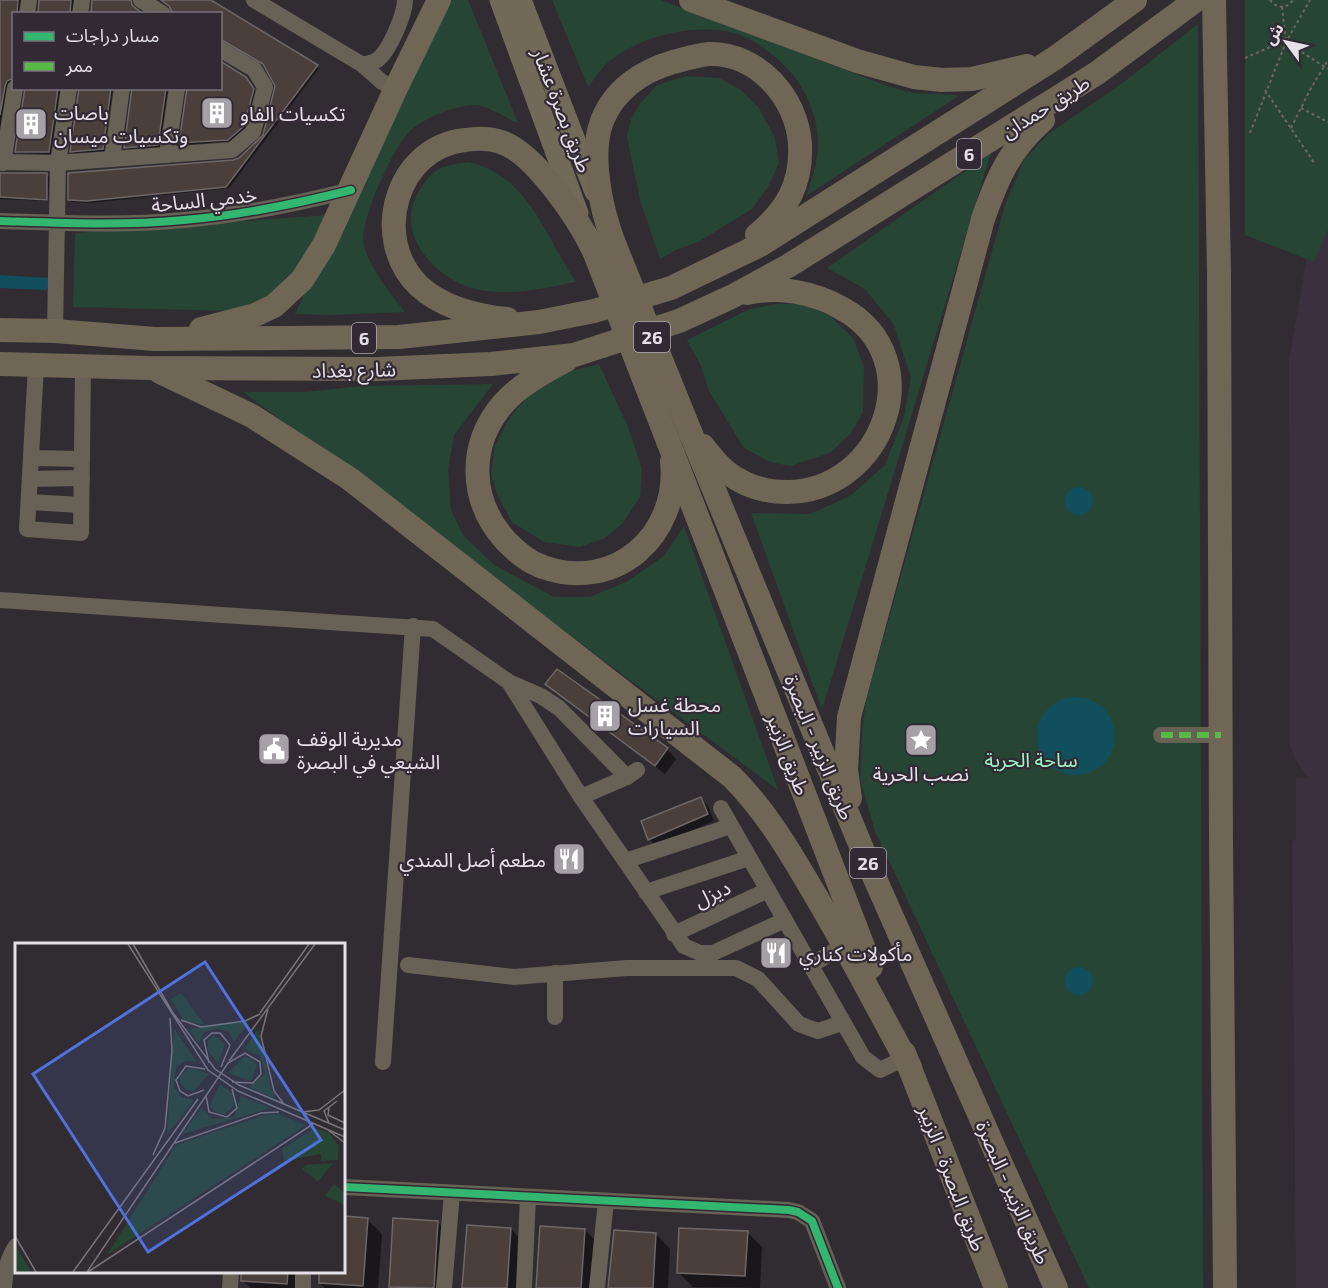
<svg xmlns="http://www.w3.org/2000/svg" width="1328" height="1288" viewBox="0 0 1328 1288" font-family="'Exo 2','Noto Sans Arabic',sans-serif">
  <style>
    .built { fill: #3b303e }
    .green { fill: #274535 }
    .water { fill: #114f5d }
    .shadow { fill: #0007 }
    .building { fill: #4b3f3b; stroke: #6d6768; stroke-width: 1.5 }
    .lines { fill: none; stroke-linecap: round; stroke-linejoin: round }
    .path { stroke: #6d6863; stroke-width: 2; stroke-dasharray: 3 3; stroke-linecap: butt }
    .minor { stroke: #676156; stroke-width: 16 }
    .major { stroke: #726a58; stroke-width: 21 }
    .highway { stroke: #6f6655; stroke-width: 24 }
    .highway-bridge { stroke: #6f6655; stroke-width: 24 }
    .quiet { stroke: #58b947; stroke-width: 6; stroke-dasharray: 12 6; stroke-linecap: butt }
    .cycleway-casing { stroke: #322934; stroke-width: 11 }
    .cycleway { stroke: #33b770; stroke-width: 8 }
    .labels { text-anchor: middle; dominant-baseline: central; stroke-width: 4.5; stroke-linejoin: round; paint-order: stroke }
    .shield { fill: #322934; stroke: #afa9b1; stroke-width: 1.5 }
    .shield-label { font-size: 18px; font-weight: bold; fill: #e5e0e6 }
    .street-label { font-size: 20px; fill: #e5e0e6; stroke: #322934 }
    .poi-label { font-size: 20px; fill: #e5e0e6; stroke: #322934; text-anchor: start }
    .park-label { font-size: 20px; fill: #9af6c3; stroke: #322934 }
    .inset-road { fill: none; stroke: #797479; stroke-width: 1.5 }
    .view { fill: #4f72dc; fill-opacity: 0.15; stroke: #4f72dc; stroke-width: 3 }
    .inset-edge { fill: none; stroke: #e5e0e6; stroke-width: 3 }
  </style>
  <rect width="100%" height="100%" fill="#312c31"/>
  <!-- built -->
  <path class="built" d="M1328,183V1288H1296L1292,841L1296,840V778H1308L1295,758L1290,745L1289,362L1308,250Z"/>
  <!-- green -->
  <g class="green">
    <path d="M443,0H468L518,123C508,119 486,105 476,105C458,104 421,119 409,132C393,148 358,224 364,246C372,271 389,292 405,312L332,315L295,314Z"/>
    <path d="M552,0H661L890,87L913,93L960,95L806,196C812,180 817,164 818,147C819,115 804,83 781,62C765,48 747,34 725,31C686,25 635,38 605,65C599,71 594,80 588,87Z"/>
    <path d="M1245,0H1328V229L1314,262L1245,235Z"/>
    <path d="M1198,24L1203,1288H1089L875,831L860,779L862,732L866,700L1005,205L1024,160L1048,134L1120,85Z"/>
    <path d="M686,76L719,78L741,90L759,108L775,138L779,163L768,187L752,209L698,242L676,250L660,259L640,200L627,136L631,119L640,104L657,85Z"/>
    <path d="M991,153L822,710L751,513L810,514L850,496L885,465L904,417L911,378L894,325L865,289L827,268Z"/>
    <path d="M468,162C529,175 545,237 576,282C544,288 509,297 476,289C435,280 393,232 419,191C424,183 430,175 437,170C446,165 459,164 468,162Z"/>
    <path d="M329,215L306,260L271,298L237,311L73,307L75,233Z"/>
    <path d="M777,304H803L830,316L853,338L864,367L863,412L851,433L830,453L790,466L770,462L744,448L709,391L701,366L687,340L750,309Z"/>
    <path d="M599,364L628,427L642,469L640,497L623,523L605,538L580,547L544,542L512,522L497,494L491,473L495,446L506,424L518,407L534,391L562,373Z"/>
    <path d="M493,384L454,435L448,469L451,510L463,535L494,565L554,597H590L628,581L664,556L684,526L778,790L243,392H305L362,386Z"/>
  </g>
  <!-- water -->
  <g class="water">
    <path d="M0,275L49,278L47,290L0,288Z"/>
    <circle cx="1079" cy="501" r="14"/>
    <circle cx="1076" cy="736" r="39"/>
    <circle cx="1079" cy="981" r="14"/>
  </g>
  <!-- shadow -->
  <g class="shadow">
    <path d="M0,0H22L19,14H14V81L9,83L6,89L0,128Z"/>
    <path d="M40,0H75L72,14H38Z"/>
    <path d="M161,0H208L319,68L229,188L90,203L71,202L69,200L233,162L240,159L261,141L265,135L277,90L276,81L262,61L222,40L220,41V14L174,9Z"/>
    <path d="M248,81L255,92L245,128L230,141L183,145L181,143Z"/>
    <path d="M26,88H60L51,154L19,153L17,151Z"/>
    <path d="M113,88L104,151L74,153L72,151L81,89Z"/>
    <path d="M168,88L160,147L128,149L126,147L134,89Z"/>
    <path d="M0,174L47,175L49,177L48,201L0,199Z"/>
    <path d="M547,684L667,749L676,759L665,774L557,694Z"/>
    <path d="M701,799L708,806L714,821L656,846L649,839Z"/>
    <path d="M775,943L783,946L791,958L788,966L783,969L776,967L767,954L770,946Z"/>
    <path d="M344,1217L367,1219L382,1234L378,1288H325L320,1283L321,1272H344Z"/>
    <path d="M437,1222L452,1237L449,1288H392L390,1286Z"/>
    <path d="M511,1229L525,1244L522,1288H464Z"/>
    <path d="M585,1230L599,1245L597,1288H538Z"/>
    <path d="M747,1232L762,1247L760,1288L693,1287L678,1272Z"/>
    <path d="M656,1234L670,1249L668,1288H610Z"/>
    <path d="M244,1272H303L302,1288H251L243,1281Z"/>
  </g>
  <!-- building -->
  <g class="building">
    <path d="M0,0H18L17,14H14V78L7,81L5,86L0,115Z"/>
    <path d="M39,0H71L70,14H38Z"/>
    <path d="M92,0H131L132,5L143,14H91Z"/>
    <path d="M161,0H211L318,65L226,187L87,201L68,200V173L233,160L239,158L263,135L275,86L263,64L220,39V14H173L169,6Z"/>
    <path d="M220,61L246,77L254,89L244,126L228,140L179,143L187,88H220Z"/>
    <path d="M25,88H58L49,152H15Z"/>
    <path d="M79,88H111L103,149L70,152Z"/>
    <path d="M132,88H166L158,145L124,148Z"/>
    <path d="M0,173H47V200L0,197Z"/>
    <path d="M557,669L668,748L655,766L545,684Z"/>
    <path d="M701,797L708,814L648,840L641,821Z"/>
    <circle cx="776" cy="954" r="11"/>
    <path d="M344,1216L368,1218L363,1286L319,1283V1272H344Z"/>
    <path d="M393,1218L438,1221L434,1288L389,1287Z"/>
    <path d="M467,1225L511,1228L507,1288H462Z"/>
    <path d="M540,1226L585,1229L581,1288H536Z"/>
    <path d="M679,1228L748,1231L745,1276L677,1273Z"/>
    <path d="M614,1230L656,1233L653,1288H608Z"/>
    <path d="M241,1272H288L287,1284L241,1281Z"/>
  </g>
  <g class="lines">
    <!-- path -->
    <g class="path">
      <path d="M1270,0C1277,9 1287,9 1293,0"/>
      <path d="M1282,7L1286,42L1328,69"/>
      <path d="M1245,58L1286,40"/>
      <path d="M1265,90L1315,164"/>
      <path d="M1301,108L1328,122"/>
      <path d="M1291,128L1311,88L1328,60"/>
      <path d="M1250,133L1286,42L1310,0"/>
    </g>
    <!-- minor -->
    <g class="minor">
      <path d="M141,0L163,14"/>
      <path d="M254,0L363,65L382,82L396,88"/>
      <path d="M27,14L29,0"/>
      <path d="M80,14L82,0"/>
      <path d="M363,65C368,63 373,63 377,60C389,52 405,14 405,0"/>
      <path d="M167,155L177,88"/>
      <path d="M112,159L122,88"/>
      <path d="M0,162L58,163L232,150L253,132L265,87L254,69L220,49"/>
      <path d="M3,163L15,88"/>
      <path d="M0,221C61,223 123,226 184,220C241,215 296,204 351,190"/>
      <path d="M55,331L58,163L69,88"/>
      <path d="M36,365L27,529L81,533L83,366"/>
      <path d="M31,458L82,459"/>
      <path d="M30,479L82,478"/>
      <path d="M29,502L81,505"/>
      <path d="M0,600L433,629L509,682L581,797L684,946L700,953H713L785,920"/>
      <path d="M509,682L541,696L559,708L627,777"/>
      <path d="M1161,735H1221"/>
      <path d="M581,797L627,777L637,770"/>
      <path d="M721,808L863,1057L880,1070L905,1058"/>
      <path d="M625,861L731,826"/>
      <path d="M646,892L749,858"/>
      <path d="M674,934L768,890"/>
      <path d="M408,965L514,977L627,968H736L758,979L799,1024L818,1031L842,1023"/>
      <path d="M811,965L845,945"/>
      <path d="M555,1017V973"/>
      <path d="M383,1062L413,626"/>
      <path d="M344,1187L789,1210L798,1212L812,1221L838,1288"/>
      <path d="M4,1288C5,1273 7,1259 16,1246"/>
      <path d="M230,1288L231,1272"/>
      <path d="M303,1288V1272"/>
      <path d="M444,1288L452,1193"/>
      <path d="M524,1288L528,1197"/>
      <path d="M597,1288L606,1201"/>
    </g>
    <!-- major -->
    <g class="major">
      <path d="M500,0L578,213"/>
      <path d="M521,0L595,192"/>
    </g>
    <!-- highway -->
    <g class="highway">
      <path d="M691,0L857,61L914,77L942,80L972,79L1027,66"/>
      <path d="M1214,0L1219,272L1221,841L1225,1288"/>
      <path d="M613,241C601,208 589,155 602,121C614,90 642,71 673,62C685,59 697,55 709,54C758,53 797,98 800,144C802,184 787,210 757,235"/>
      <path d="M507,319C476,316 443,308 419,286C370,239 396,147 465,140C477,138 490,138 501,142C535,153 579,220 594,251"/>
      <path d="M201,329L255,315L274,306L302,280L324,245L396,88L439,0"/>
      <path d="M0,330L55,331L155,339L399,337L539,322L594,311L671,288L760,245L1055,58L1135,0"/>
      <path d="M566,360C545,372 519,385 503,404C467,446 470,502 506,541C517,552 528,562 543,567C615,593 680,535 672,461"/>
      <path d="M0,364L149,368L377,369L491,364L574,355L679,321L733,296L788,266L1097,73L1196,0"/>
      <path d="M160,372L252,416L350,479L732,777C766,811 790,852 814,893C848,950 878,1009 910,1067"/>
      <path d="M691,434L865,856L1056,1288"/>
      <path d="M668,441L871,967"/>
      <path d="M703,446C710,455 718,466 728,473C745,486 766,492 787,492C883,492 932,359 843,309C814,292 780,286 747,293"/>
      <path d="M850,798L846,770L849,717L983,219C997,178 1010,149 1043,120"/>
      <path d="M904,1053L996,1288"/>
    </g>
    <!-- highway-bridge -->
    <g class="highway-bridge">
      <path d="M613,241L691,434"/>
      <path d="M594,251L668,441"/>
    </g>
    <!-- quiet -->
    <path class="quiet" d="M1161,735H1221"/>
    <!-- cycleway casing -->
    <g class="cycleway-casing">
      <g id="cycleway">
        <path d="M0,221C61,223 123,226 184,220C241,215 296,204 351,190"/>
        <path d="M344,1187L789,1210L798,1212L812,1221L838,1288"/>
      </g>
    </g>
    <!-- cycleway -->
    <use href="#cycleway" class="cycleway"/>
  </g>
  <!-- icons -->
  <defs>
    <g id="building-square" transform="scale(1.725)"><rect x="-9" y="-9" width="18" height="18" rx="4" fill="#a6a1a7" stroke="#322934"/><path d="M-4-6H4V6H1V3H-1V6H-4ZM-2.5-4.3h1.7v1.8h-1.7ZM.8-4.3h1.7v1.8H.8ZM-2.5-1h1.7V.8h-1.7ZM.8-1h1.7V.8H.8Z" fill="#fff"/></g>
    <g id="sight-square" transform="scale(1.725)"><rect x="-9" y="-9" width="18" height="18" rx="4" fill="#a6a1a7" stroke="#322934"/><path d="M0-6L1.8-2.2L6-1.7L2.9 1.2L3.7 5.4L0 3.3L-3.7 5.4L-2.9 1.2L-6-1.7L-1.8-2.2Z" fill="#fff"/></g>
    <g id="civic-square" transform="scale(1.725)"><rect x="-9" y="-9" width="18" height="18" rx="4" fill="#a6a1a7" stroke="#322934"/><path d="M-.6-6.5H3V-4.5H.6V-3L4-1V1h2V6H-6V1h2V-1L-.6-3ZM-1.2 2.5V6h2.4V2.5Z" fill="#fff"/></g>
    <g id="restaurant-square" transform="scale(1.725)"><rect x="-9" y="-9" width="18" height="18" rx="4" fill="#a6a1a7" stroke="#322934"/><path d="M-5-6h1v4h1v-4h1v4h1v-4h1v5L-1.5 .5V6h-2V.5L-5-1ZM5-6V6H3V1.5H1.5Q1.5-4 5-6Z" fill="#fff"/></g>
  </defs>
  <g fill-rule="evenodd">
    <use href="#building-square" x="217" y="113"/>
    <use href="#building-square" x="31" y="124"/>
    <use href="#building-square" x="605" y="716"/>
    <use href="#sight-square" x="921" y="740"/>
    <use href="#civic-square" x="274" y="749"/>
    <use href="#restaurant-square" x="569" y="859"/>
    <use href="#restaurant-square" x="776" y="953"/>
  </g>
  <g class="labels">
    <!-- shield labels -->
    <g class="shield">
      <rect x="957" y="139" width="24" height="30" rx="4.5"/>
      <rect x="634" y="322" width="36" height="30" rx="4.5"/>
      <rect x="352" y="323" width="24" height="30" rx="4.5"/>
      <rect x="850" y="848" width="36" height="30" rx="4.5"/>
    </g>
    <g class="shield-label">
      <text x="969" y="154">6</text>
      <text x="652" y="337">26</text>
      <text x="364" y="338">6</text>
      <text x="868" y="863">26</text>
    </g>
    <!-- street labels -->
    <g class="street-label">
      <text transform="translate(1045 106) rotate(-32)">طريق حمدان</text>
      <text transform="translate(563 110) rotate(69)">طريق بصرة عشار</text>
      <text transform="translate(204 199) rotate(-6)">خدمي الساحة</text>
      <text transform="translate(354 369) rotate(-1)">شارع بغداد</text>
      <text transform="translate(820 747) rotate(68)">طريق الزبير - البصرة</text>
      <text transform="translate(789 754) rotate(69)">طريق الزبير</text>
      <text transform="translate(712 893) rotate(-25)">ديزل</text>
      <text transform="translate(953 1178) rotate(69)">طريق البصرة - الزبير</text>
      <text transform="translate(1014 1192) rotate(66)">طريق الزبير - البصرة</text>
    </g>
    <!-- poi labels -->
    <g class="poi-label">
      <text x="54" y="112">باصات<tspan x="54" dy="23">وتكسيات ميسان</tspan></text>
      <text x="240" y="113">تكسيات الفاو</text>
      <text x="628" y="704">محطة غسل<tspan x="628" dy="23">السيارات</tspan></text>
      <text x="297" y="738">مديرية الوقف<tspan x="297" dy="23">الشيعي في البصرة</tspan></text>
      <text x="921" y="773" text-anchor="middle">نصب الحرية</text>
      <text x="546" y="859" text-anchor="end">مطعم أصل المندي</text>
      <text x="799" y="953">مأكولات كناري</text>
    </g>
    <!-- park labels -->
    <g class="park-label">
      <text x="1031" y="759">ساحة الحرية</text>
    </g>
  </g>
  <!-- overview -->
  <g transform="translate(15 943)">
    <rect width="330" height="330" fill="#312c31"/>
    <path d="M166,50L190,82L169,78L156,56ZM234,78L219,99L213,88L202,86L189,89L184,101L174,86ZM159,86L182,119L171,118L161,124L159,145L167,154L179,157L152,192ZM243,86L256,146L261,156L234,144L250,131L245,113L230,106ZM199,92L210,101L203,121L193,108V98ZM229,114L236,115L242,122L236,138L213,130ZM174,124L194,131L179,148L171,147L165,139V133ZM205,141L217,150L219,163L210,171L202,170L195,163ZM226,153L256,165L167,191L187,165L198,176L219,174ZM263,171L291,182L92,312L161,202L250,172ZM300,185L314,190L324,203L323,217L306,218V211L269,218L267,206ZM318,220L303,239L287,226L291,222ZM319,241L330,250V262L310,253ZM0,301L16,329H0Z" fill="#274535"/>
    <path class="inset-road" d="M113,1L193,127L223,148L330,194M118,1L158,70L200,126L224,142L330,187M253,66L246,93L259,148L269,161M245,70L294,1M166,77L186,84L230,78L245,71M214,118L300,1M194,120L189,97L197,90H205L215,102L206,124M189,147L173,153L165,148L161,137L171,123L190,126M191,153L194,169L212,174L222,165L217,146M314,165L313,172L330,180M287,169L304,167L330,147M314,180L309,168L322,158M313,187L330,200M160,200L246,170L264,169M138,212L150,185L157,108L155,75M0,293L21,329M58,329L183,156M72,329L213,120L230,110L245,119L246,131L238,140L217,139M73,329L298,181"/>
    <path class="view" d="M190,19L306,197L133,309L18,131Z"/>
    <rect width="330" height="330" class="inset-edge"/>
  </g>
  <!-- legend -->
  <rect x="12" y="12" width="210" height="78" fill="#322934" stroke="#7a727b" stroke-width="1.5"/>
  <rect x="24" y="32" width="30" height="9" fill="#33b770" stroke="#7a727b" stroke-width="1.5"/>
  <text x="66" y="42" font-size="18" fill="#e5e0e6">مسار دراجات</text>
  <rect x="24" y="62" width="30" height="9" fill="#58b947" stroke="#7a727b" stroke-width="1.5"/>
  <text x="66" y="72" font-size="18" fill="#e5e0e6">ممر</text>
  <!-- north arrow -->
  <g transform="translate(1286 42) rotate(303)" stroke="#322934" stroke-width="4.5" paint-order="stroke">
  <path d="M0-4.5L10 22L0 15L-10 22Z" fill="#e5e0e6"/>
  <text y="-9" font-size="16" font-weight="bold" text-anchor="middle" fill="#e5e0e6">ش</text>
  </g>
</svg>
